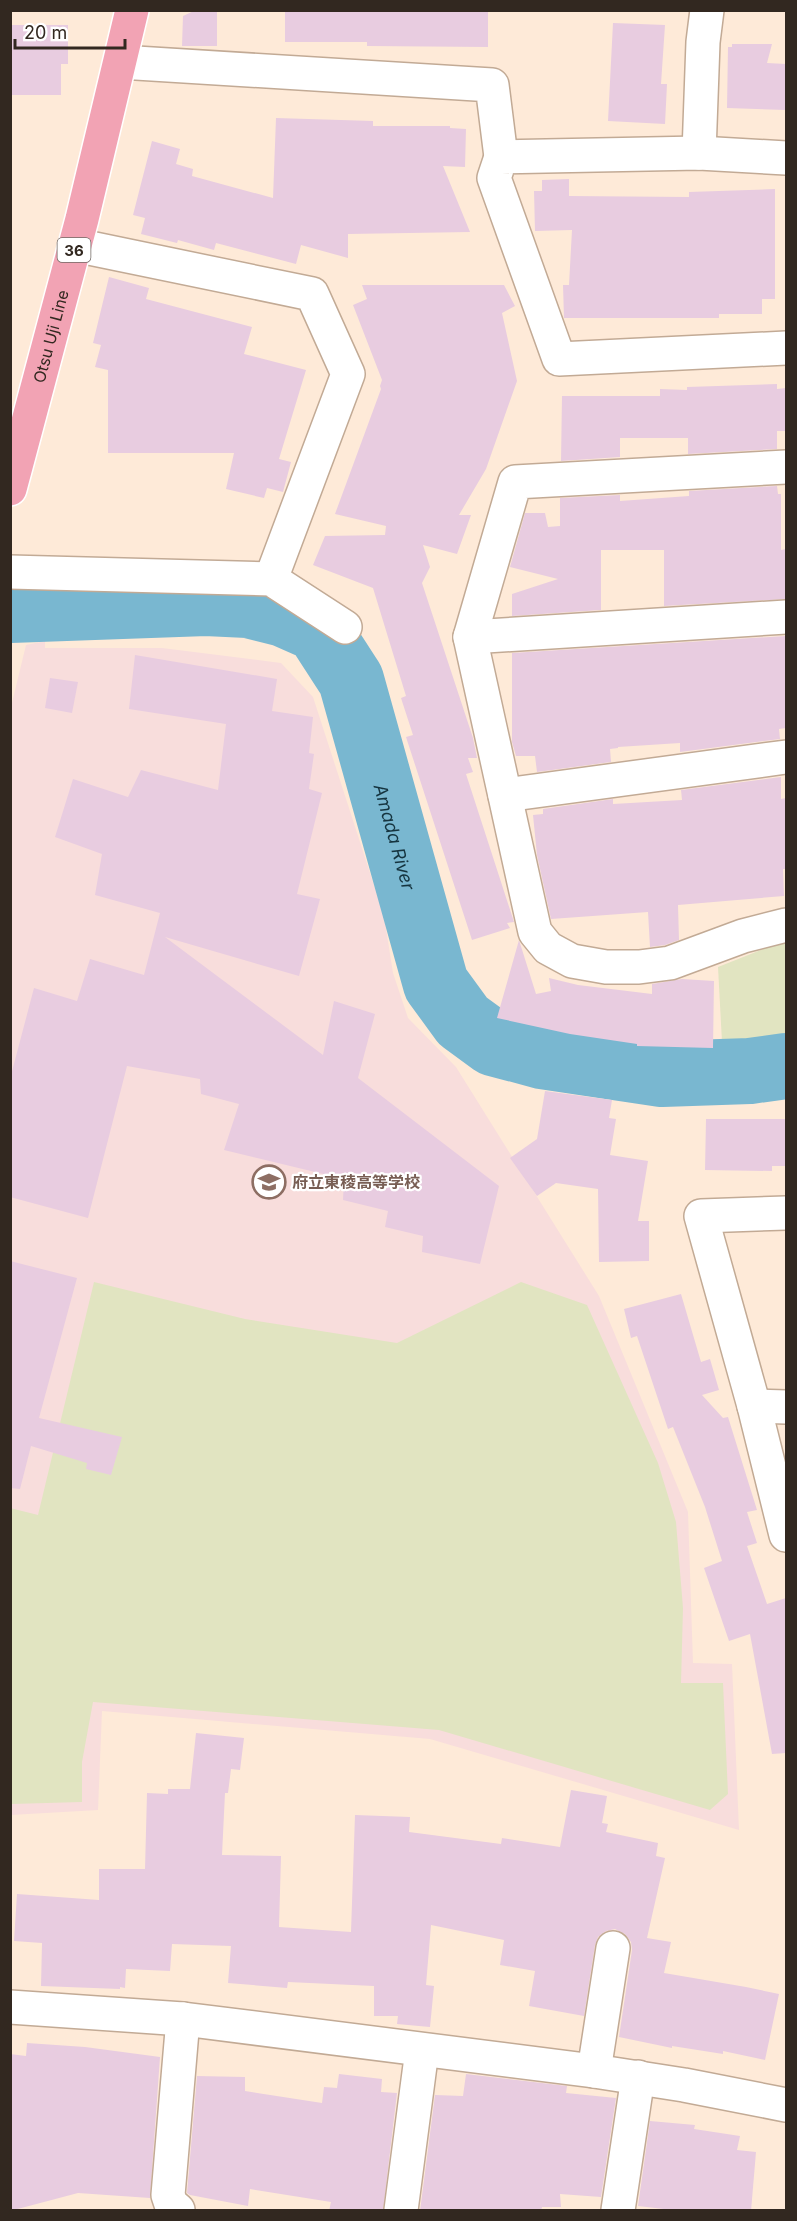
<svg xmlns="http://www.w3.org/2000/svg" width="797" height="2221" viewBox="0 0 797 2221" font-family="Inter,'Noto Sans JP',sans-serif">
  <style>
    .education { fill: #f8dddc }
    .green { fill: #e1e4c1 }
    .lines { fill: none; stroke-linecap: round; stroke-linejoin: round }
    .river { stroke: #79b7d0; stroke-width: 66 }
    .building { fill: #e8cce0 }
    .street-casing { stroke: #c2aa95; stroke-width: 36 }
    .primary-casing { stroke: #fff; stroke-width: 36 }
    .street { stroke: #fff; stroke-width: 33 }
    .primary { stroke: #f2a3b4; stroke-width: 33 }
    .labels { text-anchor: middle; dominant-baseline: central; stroke-width: 4.5; stroke-linejoin: round; paint-order: stroke }
    .shield { fill: #fff; stroke: #706863; stroke-width: 1.5 }
    .shield-label { font-size: 15px; font-weight: bold; fill: #322820 }
    .street-label { font-size: 16px; fill: #322820; stroke: #fff }
    .education-label { font-size: 16px; font-weight: bold; fill: #785e54; stroke: #fff; text-anchor: start }
    .water-label { font-size: 18px; font-style: italic; fill: #15343f; stroke: #fff }
  </style>
  <rect width="100%" height="100%" fill="#feead8"/>
  <!-- education -->
  <path class="education" d="M45,641V648H162L281,663L313,697L384,916L393,973L408,1018L456,1067L599,1296L688,1512L693,1663L732,1664L739,1830L430,1739L102,1711L98,1810L11,1815V707L26,645Z"/>
  <!-- green -->
  <g class="green">
    <path d="M786,943V1051L723,1061L718,967L771,946Z"/>
    <path d="M94,1282L245,1319L397,1343L521,1282L587,1305L658,1463L676,1522L683,1608L681,1683H723L728,1794L710,1810L439,1730L93,1702L82,1762V1802L11,1804L10,1508L38,1515Z"/>
  </g>
  <g class="lines">
    <!-- river -->
    <path class="river" id="s1" d="M10,610L206,603L248,605L284,614L318,629L351,680L436,984L463,1021L493,1043L542,1056L662,1074L750,1071L786,1066"/>
  </g>
  <!-- building -->
  <g class="building">
    <path d="M196,10H217V46H182L183,16Z"/>
    <path d="M285,10H488V47L367,46V42H285Z"/>
    <path d="M613,23L665,25L661,84H667L665,124L608,121Z"/>
    <path d="M10,25H68V64H61V95H10Z"/>
    <path d="M732,44H772L767,63L786,64V110L727,108L728,47H732Z"/>
    <path d="M276,118L373,121V126H450V128L466,129L465,167L443,166L470,232L348,234V258L301,245L296,264L216,243L214,250L178,240L177,243L141,234L145,218L133,215L152,141L180,149L176,164L193,169L192,176L273,198Z"/>
    <path d="M569,179V196L689,197V192L775,189V299H762V314H719V318H564L563,285H569L572,230L535,231L534,191H542V180Z"/>
    <path d="M109,277L149,288L146,299L252,327L244,354L306,370L279,459L291,462L283,492L267,488L264,498L226,489L234,453H108V370L95,367L101,345L93,343Z"/>
    <path d="M362,285H504L515,306L502,313L517,381L486,469L459,515H471L457,554L423,545L430,567L422,583L473,738L477,758H468L473,772L466,774L514,922L507,923L510,928L472,940L406,737L413,735L401,698L406,696L373,588L313,565L325,536L385,535L386,526L335,514L381,389L380,386L382,380L353,305L367,299Z"/>
    <path d="M777,384V389L786,388V431H777V449L688,454V438H620V457L561,461L562,396H660V389L687,390V387Z"/>
    <path d="M777,486L778,494H781V550L786,549V599L664,606V550H601V610L512,616V594L558,579L510,567L525,513H545L548,527L560,526V498L620,495V501L689,496V491Z"/>
    <path d="M786,636V728L779,729L780,739L680,752V743L618,747V748L610,749L611,762L537,772L535,756H516L512,742V653Z"/>
    <path d="M135,655L277,679L272,711L313,717L309,753L314,754L309,789L322,793L297,894L320,899L299,976L165,937L323,1055L334,1001L375,1014L358,1078L499,1186L480,1264L422,1252L423,1236L385,1227L388,1211L343,1200L344,1179L224,1150L239,1104L201,1094L200,1079L127,1066L88,1218L10,1197V1079L34,988L77,1001L90,959L144,975L160,913L95,895L102,854L55,837L73,779L128,797L141,770L218,790L226,724L129,709Z"/>
    <path d="M50,678L78,682L72,713L45,708Z"/>
    <path d="M781,777V799L786,798V869H783L784,896L678,905L679,940L665,945L650,947L648,912L551,919L537,855L533,815L543,814V809L613,799V804L682,800L681,790Z"/>
    <path d="M519,940L536,994L551,991L549,978L578,985L652,994V984L682,979L714,981L713,1048L637,1046V1044L570,1034L497,1018Z"/>
    <path d="M545,1091L612,1100L609,1118L616,1119L610,1155L648,1161L638,1221H649V1261L599,1262L598,1189L556,1183L537,1196L510,1158L537,1139Z"/>
    <path d="M706,1119H786V1166H772V1171L705,1170Z"/>
    <path d="M10,1261L77,1278L39,1418L122,1437L111,1475L86,1469L87,1463L31,1446L20,1489L10,1488Z"/>
    <path d="M681,1294L701,1362L710,1359L719,1390L702,1395L723,1418L728,1417L757,1510L747,1512L757,1543L747,1546L767,1604L786,1598V1753L772,1754L750,1634L729,1641L704,1568L722,1561L705,1507L673,1427L668,1429L637,1336L631,1338L624,1309Z"/>
    <path d="M196,1733L244,1738L240,1770L231,1769L228,1793H225L222,1855L281,1856L279,1927L351,1932L355,1815L410,1817L409,1832L501,1844L502,1838L560,1847L571,1790L607,1796L602,1823L608,1824L606,1832L658,1843L656,1856L665,1858L647,1938L671,1942L664,1973L746,1987L779,1994L765,2060L723,2051V2054L672,2046V2048L619,2037L632,1950L631,1942L625,1934L615,1929L606,1931L598,1937L595,1945L584,2016L529,2006L535,1971L500,1965L504,1940L431,1925L426,1985L434,1986L430,2027L397,2024L398,2016H374V1986L288,1982L287,1988L228,1983L231,1946L172,1944L170,1971L126,1969L125,1988L120,1987V1989L41,1986L42,1943L14,1941L17,1894L99,1900V1869H145L147,1793L168,1794V1789H190Z"/>
    <path d="M27,2043L85,2047L160,2057L150,2198L78,2193L10,2211V2054L26,2056Z"/>
    <path d="M339,2074L382,2079L381,2092L397,2093L383,2211H329L331,2202L250,2189L248,2206L190,2195L187,2193L197,2076L245,2077V2091L322,2103L324,2087L337,2088Z"/>
    <path d="M466,2074L567,2086L566,2093L616,2098L601,2197L560,2194L561,2207H542L541,2211H420L435,2095L463,2096Z"/>
    <path d="M650,2121L695,2125L694,2129L740,2136L737,2150L756,2152L751,2211H681L638,2206Z"/>
  </g>
  <g class="lines">
    <!-- street casing -->
    <g class="street-casing">
      <g id="street">
        <path d="M120,62L492,85L501,157"/>
        <path d="M699,153L703,42L707,10"/>
        <path d="M786,158L699,153L501,157L494,178L559,359L786,348"/>
        <path d="M75,245L312,294L348,374L271,579"/>
        <path d="M786,467L515,482L470,637L535,932L548,948L572,961L606,967H639L670,963L743,936L786,925"/>
        <path d="M10,572L271,579L345,627"/>
        <path d="M470,637L786,617"/>
        <path d="M505,795L786,757"/>
        <path d="M786,1213L701,1216L754,1406L786,1535"/>
        <path d="M754,1406L786,1407"/>
        <path d="M10,2007L183,2019L594,2071L684,2085L786,2105"/>
        <path d="M594,2071L613,1948"/>
        <path d="M178,2210L171,2204L168,2195L183,2019"/>
        <path d="M401,2210L422,2050"/>
        <path d="M618,2210L638,2077"/>
      </g>
    </g>
    <!-- primary casing -->
    <g class="primary-casing">
      <g id="primary">
        <path id="s2" d="M10,489L82,219L132,10"/>
      </g>
    </g>
    <!-- street -->
    <use href="#street" class="street"/>
    <!-- primary -->
    <use href="#primary" class="primary"/>
  </g>
  <!-- icons -->
  <defs>
    <g id="school-ring" transform="scale(1.725)"><circle r="9.5" fill="#fff" stroke="#8d6e63" stroke-width="1.5"/><path d="M0-5L7-2L0 1L-7-2ZM-4 1L0 2.5L4 1V4Q0 6-4 4Z" fill="#8d6e63"/></g>
  </defs>
  <g fill-rule="evenodd">
    <use href="#school-ring" x="269" y="1182"/>
  </g>
  <g class="labels">
    <!-- shield labels -->
    <rect class="shield" x="57.5" y="238" width="33" height="24" rx="4.5"/>
    <g class="shield-label">
      <text x="74" y="250">36</text>
    </g>
    <!-- street labels -->
    <g class="street-label">
      <text stroke="none"><textPath href="#s2" startOffset="158">Otsu Uji Line</textPath></text>
    </g>
    <!-- education labels -->
    <g class="education-label">
      <text x="292" y="1182">府立東稜高等学校</text>
    </g>
    <!-- water labels -->
    <g class="water-label">
      <text stroke="none"><textPath href="#s1" startOffset="536">Amada River</textPath></text>
    </g>
  </g>
  <!-- border -->
  <rect width="797" height="2221" fill="none" stroke="#322820" stroke-width="24"/>
  <!-- scale -->
  <path d="M15 39v9h110v-9" fill="none" stroke="#322820" stroke-width="3"/>
  <text x="24" y="39" font-size="18" fill="#322820" stroke="#ffffff" stroke-width="4.5" paint-order="stroke">20 m</text>
</svg>
